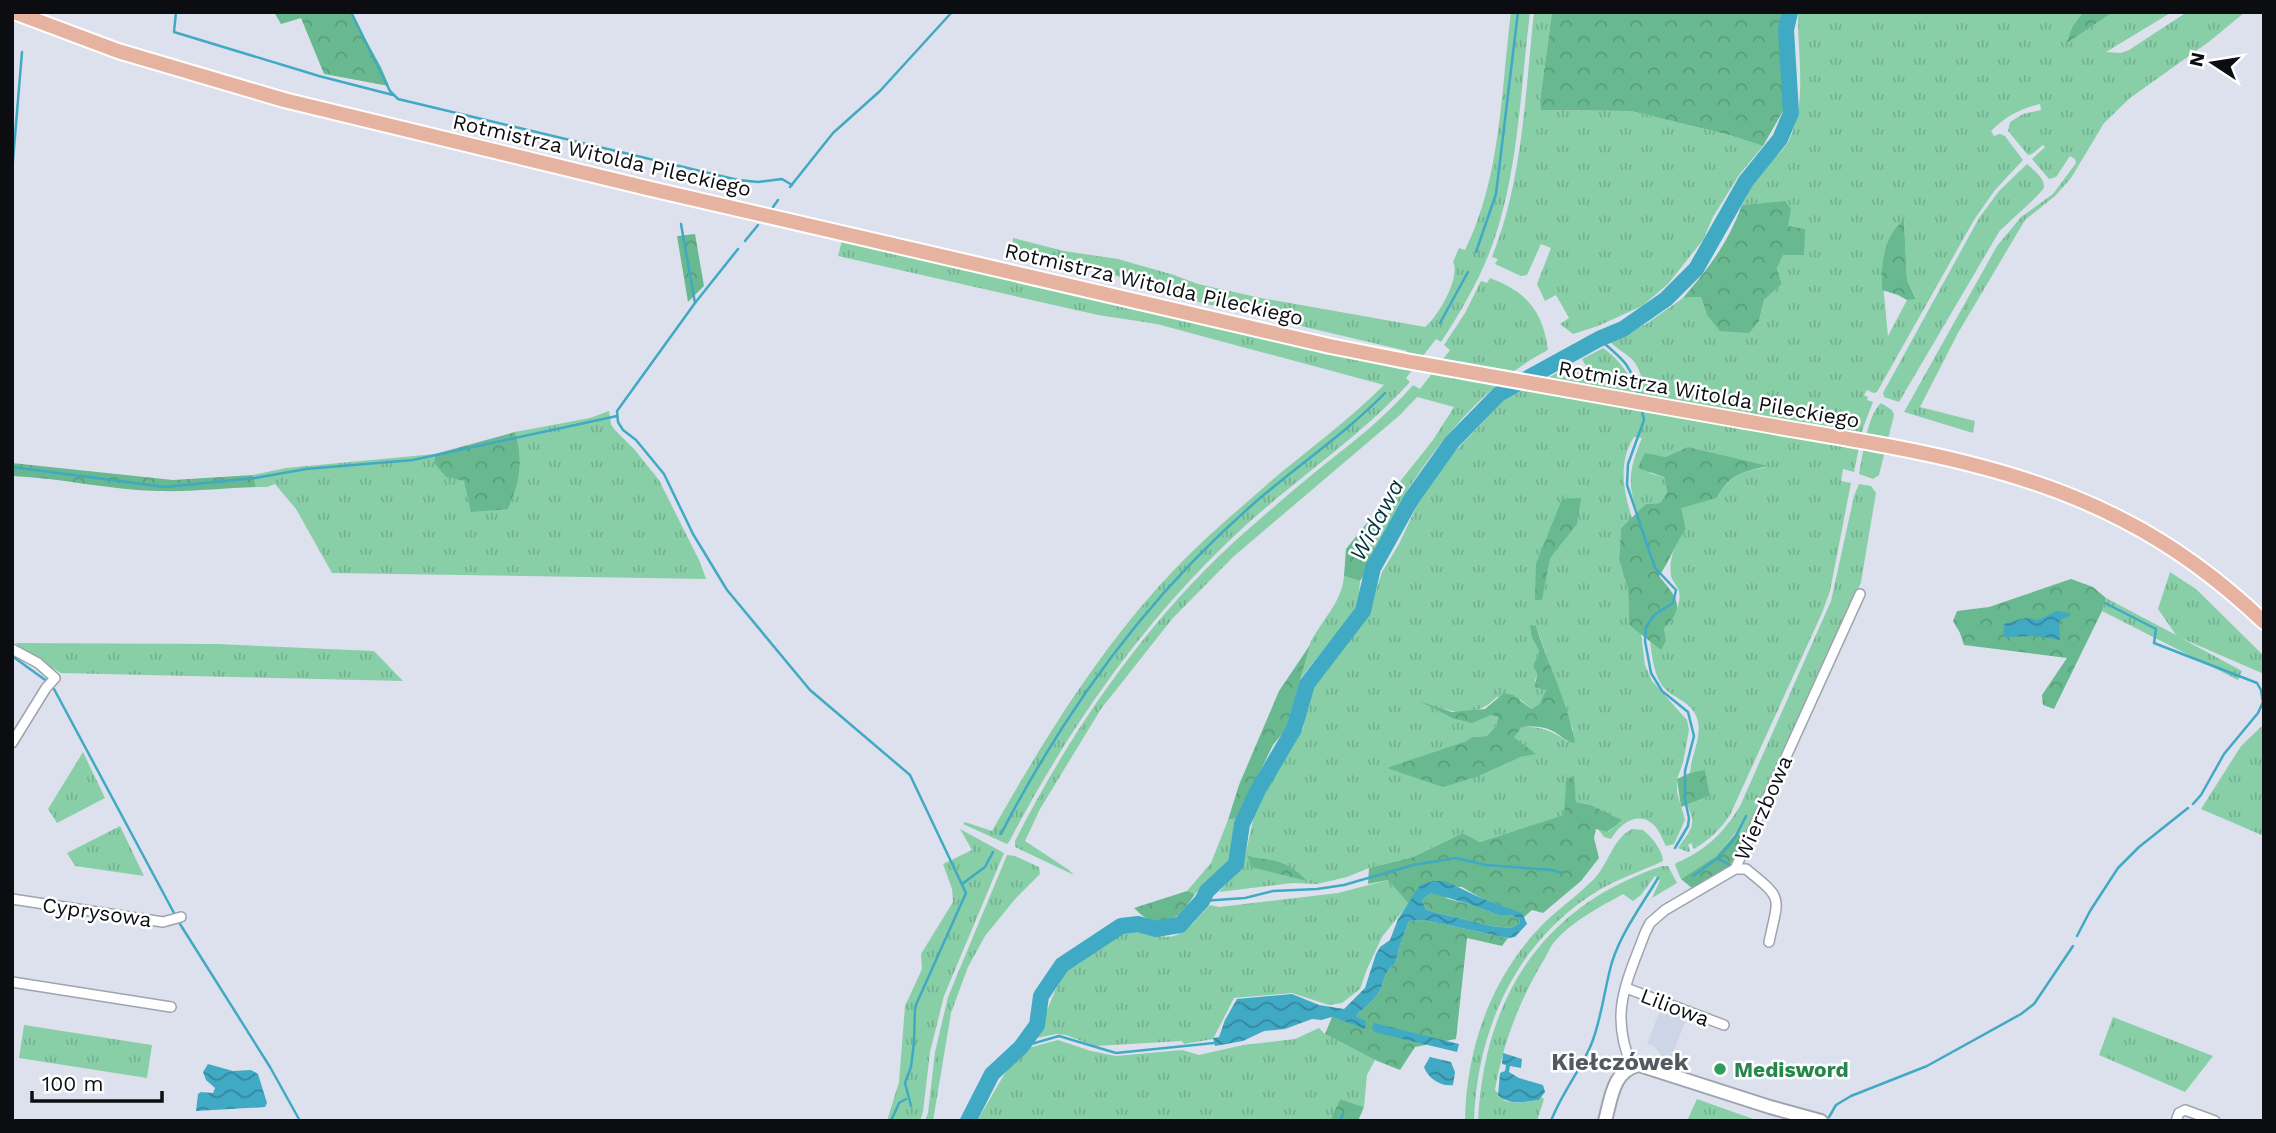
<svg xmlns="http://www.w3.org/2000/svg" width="2276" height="1133" viewBox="0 0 2276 1133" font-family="'Work Sans',sans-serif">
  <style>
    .built { fill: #cdd5e7 }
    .grass { fill: url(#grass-tufts); fill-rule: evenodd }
    .forest { fill: url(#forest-crowns) }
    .water { fill: url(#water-waves); fill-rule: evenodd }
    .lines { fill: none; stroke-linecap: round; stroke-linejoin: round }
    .stream { stroke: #40a9c4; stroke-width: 2.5 }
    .river { stroke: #40a9c4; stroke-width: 16 }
    .street-casing { stroke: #9ea3ad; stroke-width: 12 }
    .secondary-casing { stroke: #9ea3ad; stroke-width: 16 }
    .primary-casing { stroke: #fff; stroke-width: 18 }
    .street { stroke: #fff; stroke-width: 9 }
    .secondary { stroke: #fff; stroke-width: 12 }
    .primary { stroke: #e7b3a1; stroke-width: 14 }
    .leisure-dot { fill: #2e9e5b; stroke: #fff; stroke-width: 2.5 }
    .labels { text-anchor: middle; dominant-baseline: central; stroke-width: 5; stroke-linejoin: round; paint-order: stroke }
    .street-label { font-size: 21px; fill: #0b0d10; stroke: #fff }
    .leisure-label { font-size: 21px; font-weight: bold; fill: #27864d; stroke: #fff; text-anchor: start }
    .water-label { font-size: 23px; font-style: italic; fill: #023440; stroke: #fff }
    .quarter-label { font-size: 24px; font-weight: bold; fill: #545861; stroke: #fff }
  </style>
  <defs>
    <pattern id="grass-tufts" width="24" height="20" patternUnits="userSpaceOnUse" patternTransform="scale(1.75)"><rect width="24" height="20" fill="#88cfa8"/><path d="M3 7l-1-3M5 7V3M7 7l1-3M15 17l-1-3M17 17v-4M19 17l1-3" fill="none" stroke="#74b190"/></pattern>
    <pattern id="forest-crowns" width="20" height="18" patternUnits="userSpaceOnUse" patternTransform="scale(1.75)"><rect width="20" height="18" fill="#68b98f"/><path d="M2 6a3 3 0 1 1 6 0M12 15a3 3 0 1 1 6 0" fill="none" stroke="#599e7a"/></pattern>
    <pattern id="water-waves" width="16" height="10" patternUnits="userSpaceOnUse" patternTransform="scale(1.75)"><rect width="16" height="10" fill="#40a9c4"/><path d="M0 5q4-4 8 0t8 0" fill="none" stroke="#34889e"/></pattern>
  </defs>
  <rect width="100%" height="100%" fill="#dde1ed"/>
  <!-- built -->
  <path class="built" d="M1662,1005L1688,1015L1668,1065L1654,1046L1647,1044Z"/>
  <!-- grass -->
  <g class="grass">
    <path d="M1511,12H1530C1521,85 1519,161 1497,231C1485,270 1463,309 1441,342L1436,339L1406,378L1410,382C1361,436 1300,476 1246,525C1147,615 1071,724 1009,842L1007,844L963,824L965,822L992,831C1048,732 1113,627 1196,548C1220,525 1246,503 1271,481C1309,449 1349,420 1384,385L1157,324L1098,315L838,256L842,240L1404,370L1407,351L1186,299L1117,276L1012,250L1013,238L1064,251L1118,259L1174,275L1198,284L1261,298L1425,327C1438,317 1461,277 1453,262L1459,248L1465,250C1501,178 1501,91 1511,12Z"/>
    <path d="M1534,12H1552L1540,101L1542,110L1631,111L1729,135L1763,146L1739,175L1713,217L1703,240L1668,284L1642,306L1598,326L1573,334L1560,324L1569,318L1556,295L1545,301L1537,284L1551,248L1541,244L1527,275L1521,276L1495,264L1498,259L1492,257C1523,180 1525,94 1534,12Z"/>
    <path d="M1798,12H2083L2072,27L2068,42L2113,12H2172L2106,52L2121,53L2129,50L2187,12H2245L2210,41L2130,98L2104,123L2071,178L2055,196L2025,220L1958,333L1920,407L1975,421L1973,433L1904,412L1997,246L2021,217L2053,194L2076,163L2075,159L2070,156L2056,177L2049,179L2032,159L2045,147L2043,145L2032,154L2028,155L2008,131L2010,122L2023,114L2041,110L2040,104C2020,109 2006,116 1991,131L1994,136L2000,134L2005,136L2023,160L1995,190L1974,220L1877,392L1874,393L1867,390L1864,395L1868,397L1867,400L1873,402L1863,428L1854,472L1843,469L1841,481L1851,483L1830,591L1822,613L1730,815C1721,829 1709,840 1694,849L1691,843L1688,845L1690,851L1688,852L1678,848C1690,830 1698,826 1687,805L1710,796L1705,771L1690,773C1691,755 1703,736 1697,718C1691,700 1670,698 1661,684C1653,671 1652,655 1650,641L1661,649L1666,641L1664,628C1672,618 1684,602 1678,589C1676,584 1671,580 1671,575C1668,558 1677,541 1686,529L1680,507L1717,498C1729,475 1742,472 1766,467L1688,447L1665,457L1649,473L1664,477L1667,492L1660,503L1646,504L1638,513C1626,483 1630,467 1642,438L1634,437C1618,462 1623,491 1632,518L1621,528L1619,560L1628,589L1629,625L1641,634L1645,665L1652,681L1687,720L1689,730L1683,763L1677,779V792L1685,820L1674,844L1666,846C1662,839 1658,826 1650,822C1634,812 1619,826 1611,839L1604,837L1598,829L1608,832L1621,820L1591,805L1576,802L1573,776L1566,781L1565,815L1480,842L1463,833L1413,857L1369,868L1347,877L1317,884L1293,883L1219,892L1243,865L1255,811L1268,783L1303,729L1308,695L1315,681L1368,614L1382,572L1399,544L1420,499L1434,476L1461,445L1504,400L1561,371L1564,377L1586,366L1582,359L1603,348C1616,357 1624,367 1631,380H1642C1637,356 1625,356 1610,342L1646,324L1683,298L1701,297L1707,315L1759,321L1764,300L1782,284L1777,267C1788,246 1787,225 1785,202L1742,205C1747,196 1751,185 1757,177C1766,164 1782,154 1789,140C1808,102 1797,53 1798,12ZM1904,220L1907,280L1916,298L1907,300L1888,336L1882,273ZM1536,626L1573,730L1568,742C1553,731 1542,726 1522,727L1513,736L1535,754L1521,757L1479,776L1464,742L1472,737L1487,736L1496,726L1498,717L1491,715L1452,718L1425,704C1453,711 1473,721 1497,697L1521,700L1531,709L1539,704L1546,690L1535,681L1537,674L1533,666L1539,651L1532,638Z"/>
    <path d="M2027,164C2033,169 2045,179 2044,187C2044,192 2006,224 1999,232L1899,402L1884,397L1883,393L1979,218L1999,191Z"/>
    <path d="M1490,278C1526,292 1543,310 1548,350C1493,378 1440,438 1407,491C1401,502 1398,515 1392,526C1387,537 1379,547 1372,558L1362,548L1368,537L1381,529L1371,518L1433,440L1454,407L1417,397L1400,415L1233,557L1172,619L1101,709L1040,809L1025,841L1069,870L1074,875L1015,847V841C1073,727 1149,617 1245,532C1268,512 1291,492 1314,473C1349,445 1383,420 1413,385L1420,389L1450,350L1444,345L1465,313L1481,281L1487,283Z"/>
    <path d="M1881,403L1892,410L1894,415L1879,475L1873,479L1859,474C1863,455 1867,415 1881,403Z"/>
    <path d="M609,411L611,424L614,429L634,449L659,480L700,562L706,579L332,573L296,509L275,484L267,487H256L253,475L286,468L435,454L434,463L508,509C520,483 524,460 515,432L590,418Z"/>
    <path d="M1859,484L1871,486L1876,493L1861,582L1855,597L1746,838L1735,833L1716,856L1681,879L1675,865L1676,863C1705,851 1724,833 1740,806L1831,601L1854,496Z"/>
    <path d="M2170,572L2196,589L2264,656V674L2181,638L2242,671L2238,680L2102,611L2106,598L2176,635L2158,609Z"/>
    <path d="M1344,576L1360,581L1358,606L1300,679C1303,669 1305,657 1309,646C1319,622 1342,604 1344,576Z"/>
    <path d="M16,643L217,644L374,651L403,681L61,673L19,647Z"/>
    <path d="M2264,724V836L2201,809L2241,746Z"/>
    <path d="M83,752L105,798L57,823L48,809Z"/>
    <path d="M1237,818L1231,861L1225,870L1212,877L1195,894L1187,891L1211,863L1228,820Z"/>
    <path d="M120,826L144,876L75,866L67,853Z"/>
    <path d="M960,829L1004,853L944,996L930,1052L923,1112L920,1121H887L899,1082L905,1006L922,969L921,954L953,902L952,889L943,864L972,850Z"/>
    <path d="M1632,829L1643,830C1652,837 1663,851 1663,861C1642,871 1620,878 1599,890C1517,940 1477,1028 1474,1121H1465C1466,1047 1492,975 1545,922C1561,907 1578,895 1594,879C1608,865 1613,838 1632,829Z"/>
    <path d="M1007,855L1015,856L1039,867L1040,874L1016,898L985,936L968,967L951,1013L933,1121H925L928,1113L935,1052L948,997Z"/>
    <path d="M1662,866H1668L1677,883L1652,898L1660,880L1655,876L1641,895L1633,901L1623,894C1600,907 1574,920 1556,940C1550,946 1547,956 1542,963C1518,1004 1503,1044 1495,1090L1505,1101L1518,1103L1539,1100L1541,1097L1544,1099L1537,1121H1478C1484,997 1543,906 1662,866Z"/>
    <path d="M1388,880L1409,903L1382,937L1367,969L1360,989L1342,1003L1329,1005L1292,993L1234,998L1213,1039L1184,1044L1182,1041L1095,1046L1066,1035L1056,1034L1032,1039C1050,1014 1052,983 1076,961C1084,954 1123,930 1132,929C1144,928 1160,940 1174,936C1188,932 1199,916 1210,905L1219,907L1338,893Z"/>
    <path d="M2113,1017L2213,1056L2185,1092L2099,1055Z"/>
    <path d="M24,1025L152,1045L147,1078L19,1058Z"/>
    <path d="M1319,1028L1325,1034L1375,1060L1367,1075L1364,1107L1340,1099L1330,1121H977L1008,1068L1028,1048L1058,1040L1091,1051L1116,1056L1182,1050L1199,1055L1243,1045L1295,1039Z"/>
    <path d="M1697,1099L1756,1120L1760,1121H1687Z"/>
  </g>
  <!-- forest -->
  <g class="forest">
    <path d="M274,12H350L381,67L389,86L324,74L301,18L281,24Z"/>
    <path d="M1552,12H1784L1783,111L1763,146L1729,135L1631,111L1541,110L1540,101Z"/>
    <path d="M2083,12H2113L2067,43L2072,27Z"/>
    <path d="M1785,201L1791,209L1788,226L1805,229L1804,255H1783L1777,268L1782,284L1764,300L1759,321L1749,333L1720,331L1707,315L1701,297L1683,298C1710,266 1727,245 1742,205Z"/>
    <path d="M1904,220L1907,280L1916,299L1907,300L1898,295L1882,290C1881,264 1883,237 1904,220Z"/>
    <path d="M695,234L704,286L688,302L677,236Z"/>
    <path d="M515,432C524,460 520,483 508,509L471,512L464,481L446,477L434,463L435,454Z"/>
    <path d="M1688,447L1768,466C1743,472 1729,474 1717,498L1681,508L1686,529C1675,544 1670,561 1659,576C1676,597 1687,606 1664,628L1666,641L1661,650L1629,625L1628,589L1619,560L1621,528L1646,504L1660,503L1667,492L1664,477L1638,468L1645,453L1665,457Z"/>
    <path d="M12,463L173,480L253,475L256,487C223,488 190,492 158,491C109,490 61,478 12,476Z"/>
    <path d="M1581,498L1577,524L1550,558L1542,600H1535L1536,564L1562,499Z"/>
    <path d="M1371,518L1381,529L1368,537L1362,548L1372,558L1366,572L1360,581L1344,576L1346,549Z"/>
    <path d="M2071,579L2093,587L2106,598L2102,611L2054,709L2043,705L2042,695L2067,658L1964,645L1960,633L1953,621L1957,611L1989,607Z"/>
    <path d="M1530,625L1536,626C1548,665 1568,702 1575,743C1565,742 1562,736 1553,731C1543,726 1533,726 1522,727L1514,737L1536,754L1521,757L1479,776L1443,787L1387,768L1464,742L1472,737L1487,736L1496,726L1498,717L1491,715L1472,723L1452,718L1419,701L1452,712L1485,709L1504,693L1513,695L1531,709L1539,704L1546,690L1535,687L1537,674L1533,666L1539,651L1532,638Z"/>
    <path d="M1310,645L1286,729L1273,745L1237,818L1228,820L1239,785L1279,691Z"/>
    <path d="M1705,770L1710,796L1681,807L1677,779L1690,773Z"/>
    <path d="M1574,775L1576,802L1591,805L1622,820L1607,832L1596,829L1594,838L1599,858L1581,881L1543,913L1532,910L1523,918L1521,913L1481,898L1462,887L1420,885L1409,904L1388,880L1368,884L1369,868L1413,857L1463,833L1480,842L1564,815L1566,781Z"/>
    <path d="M1736,833L1746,838L1728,868L1692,888L1681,879L1716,856Z"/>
    <path d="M1247,855C1256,859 1262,858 1271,860C1286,863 1297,870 1307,881L1251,867Z"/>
    <path d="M1187,891L1195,894C1178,920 1161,936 1134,908Z"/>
    <path d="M1431,893H1438L1448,899L1469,904L1498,915H1511L1519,919L1520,923L1511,928L1491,926L1426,910L1422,900Z"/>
    <path d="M1424,920L1508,938L1502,946L1467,938L1456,1039L1415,1047L1400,1070L1375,1060L1325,1034L1332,1017L1355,1025L1358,1013C1367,1007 1376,998 1381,988C1387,975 1383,974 1395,964L1400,945L1409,921Z"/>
    <path d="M1340,1099L1364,1107L1358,1121H1330Z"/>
  </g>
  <!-- water -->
  <g class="water">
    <path d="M2057,611L2070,613V616L2059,620L2060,640L2038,636L2003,637L2004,624L2026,618L2038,620Z"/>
    <path d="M1434,881H1445L1481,898L1522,913L1527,924L1515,937L1508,938L1424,920L1409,921L1400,945L1395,964C1383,974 1387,975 1381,988C1376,998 1367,1007 1358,1013L1357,1017L1366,1021L1365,1029L1332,1017L1321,1020L1312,1019L1285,1029L1264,1031L1243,1041L1215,1046L1213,1038L1219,1037L1225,1020L1237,999L1292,994L1319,1005L1344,1009L1365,988L1376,954L1380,947L1390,940L1398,919L1420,885ZM1431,893L1469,904L1498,915H1511L1519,919L1520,923L1511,928L1491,926L1426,910L1422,900Z"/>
    <path d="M1374,1023L1459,1044L1457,1052L1374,1032L1372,1027Z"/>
    <path d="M1503,1053L1522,1059L1521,1068L1510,1066L1509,1072L1519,1078L1543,1085L1545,1092L1539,1100C1524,1102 1510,1106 1498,1095L1500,1073L1505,1071L1506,1065L1502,1064Z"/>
    <path d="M1430,1057L1451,1062L1455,1072L1453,1085C1440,1087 1428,1078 1424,1067Z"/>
    <path d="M208,1064L233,1071L251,1070L258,1074L267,1103L265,1107L196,1111L198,1094L201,1092L213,1093L215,1088L206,1080L203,1072Z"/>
  </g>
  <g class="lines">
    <!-- stream -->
    <g class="stream">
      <path d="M176,12L174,32L319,76L393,95"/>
      <path d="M351,12L390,91L398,99L738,180L758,182L782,179L792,185"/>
      <path d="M12,172L22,52"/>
      <path d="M790,187L833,133L880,91L952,12"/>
      <path d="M773,207L778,200"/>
      <path d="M681,224L695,303"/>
      <path d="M745,241L758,225"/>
      <path d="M738,249L695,303L617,411L618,422L623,430L636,440L664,474L693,534L727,590L810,690L910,775L966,893L915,1007L914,1042L911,1067L905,1083L911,1106"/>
      <path d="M1476,252L1496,194L1518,12"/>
      <path d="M1440,323L1468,272"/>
      <path d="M1599,339C1623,359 1633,366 1639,398"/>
      <path d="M1641,407L1644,420L1628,464L1627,485L1655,568L1676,590L1673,603L1654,615L1646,627L1645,641L1651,673L1662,691L1688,712L1694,736L1685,771V800L1689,818L1688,826L1675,848"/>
      <path d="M12,467L165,487L255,478L306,469L413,460L617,416"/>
      <path d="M2105,603L2156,629L2154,643L2257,683L2261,690L2263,702L2258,713L2224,754L2201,795L2193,804"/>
      <path d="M12,656L48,682"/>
      <path d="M54,689L174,913"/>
      <path d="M1001,834C1064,712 1147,597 1251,506C1295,467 1344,435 1385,393"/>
      <path d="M1731,866L1718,858L1735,838L1746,816"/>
      <path d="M1693,876L1718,858"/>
      <path d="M962,884L985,867L993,852"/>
      <path d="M1202,901L1245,898L1273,891L1317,889L1344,885L1413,865L1456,858L1486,865L1552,870L1562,873"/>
      <path d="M180,924L270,1067L300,1121"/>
      <path d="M2077,936L2090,911L2118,868L2139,847L2188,808"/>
      <path d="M1021,1047L1059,1036L1116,1053L1214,1043"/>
      <path d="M1829,1117L1836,1105L1851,1096L1927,1066L2021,1014L2034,1004L2073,946"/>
      <path d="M891,1121L899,1103L906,1099"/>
      <path d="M1340,1121L1343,1114"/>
      <path d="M1551,1121C1561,1094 1580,1071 1591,1045C1602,1018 1604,990 1612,962C1622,931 1642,905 1658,878"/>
    </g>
    <!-- river -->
    <path class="river" d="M968,1121L992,1074L1021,1047L1037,1025L1041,996L1062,965L1121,926L1138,924L1156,929L1180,925L1202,901L1207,891L1236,864L1242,824L1258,790L1294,729L1307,684L1363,611L1373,568L1412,498L1452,442L1499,394L1599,339L1623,329L1666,299L1696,269L1746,181L1780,139L1791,113L1786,30L1790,12"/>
    <!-- street casing -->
    <g class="street-casing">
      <g id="street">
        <path d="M12,649L38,663L55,678L46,688L12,743"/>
        <path d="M1735,869H1746C1784,900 1779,895 1769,942"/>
        <path d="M12,899L163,922L181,917"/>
        <path d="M12,982L171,1007"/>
        <path d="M1626,988L1724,1025"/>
        <path d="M1632,1067C1609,1013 1626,984 1645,933L1650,923L1665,910L1735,869L1860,594"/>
        <path d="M2176,1121L2179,1113L2185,1110L2215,1121"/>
      </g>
    </g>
    <!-- secondary casing -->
    <g class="secondary-casing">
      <path id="secondary" d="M1605,1121C1611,1099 1613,1070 1639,1065L1770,1107L1821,1121"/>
    </g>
    <!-- primary casing -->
    <g class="primary-casing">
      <path id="primary" d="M14,12L118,51L284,100L651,189L1330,346L1406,361C1519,381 1632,401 1745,421C1871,444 2007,459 2123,520C2174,546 2222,582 2264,622"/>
    </g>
    <!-- street -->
    <use href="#street" class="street"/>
    <!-- secondary -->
    <use href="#secondary" class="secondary"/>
    <!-- primary -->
    <use href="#primary" class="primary"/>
  </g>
  <!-- markers -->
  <circle class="leisure-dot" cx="1720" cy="1069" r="7"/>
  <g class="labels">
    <!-- street labels -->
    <g class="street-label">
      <text transform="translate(602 155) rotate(13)">Rotmistrza Witolda Pileckiego</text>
      <text transform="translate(1154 284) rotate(13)">Rotmistrza Witolda Pileckiego</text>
      <text transform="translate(1709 394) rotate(10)">Rotmistrza Witolda Pileckiego</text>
      <text transform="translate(1763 808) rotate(-66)">Wierzbowa</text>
      <text transform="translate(97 912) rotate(8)">Cyprysowa</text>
      <text transform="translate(1675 1007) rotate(21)">Liliowa</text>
    </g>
    <!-- leisure labels -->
    <g class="leisure-label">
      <text x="1734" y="1069">Medisword</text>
    </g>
    <!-- water labels -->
    <g class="water-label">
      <text transform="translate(1377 520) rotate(-62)">Widawa</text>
    </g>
    <!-- quarter labels -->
    <g class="quarter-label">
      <text x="1620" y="1062">Kiełczówek</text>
    </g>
  </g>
  <!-- border -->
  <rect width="2276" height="1133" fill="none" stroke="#0b0d10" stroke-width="28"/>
  <!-- north arrow -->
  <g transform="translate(2213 63) rotate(282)" stroke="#ffffff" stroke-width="5" paint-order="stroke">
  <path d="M0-5L12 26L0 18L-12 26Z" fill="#0b0d10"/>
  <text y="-10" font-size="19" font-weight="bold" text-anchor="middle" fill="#0b0d10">N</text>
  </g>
  <!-- scale -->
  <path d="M32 1091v10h130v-10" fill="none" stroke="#0b0d10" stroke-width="3.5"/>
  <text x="42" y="1091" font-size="21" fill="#0b0d10" stroke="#ffffff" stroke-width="5" paint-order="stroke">100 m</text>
</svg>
